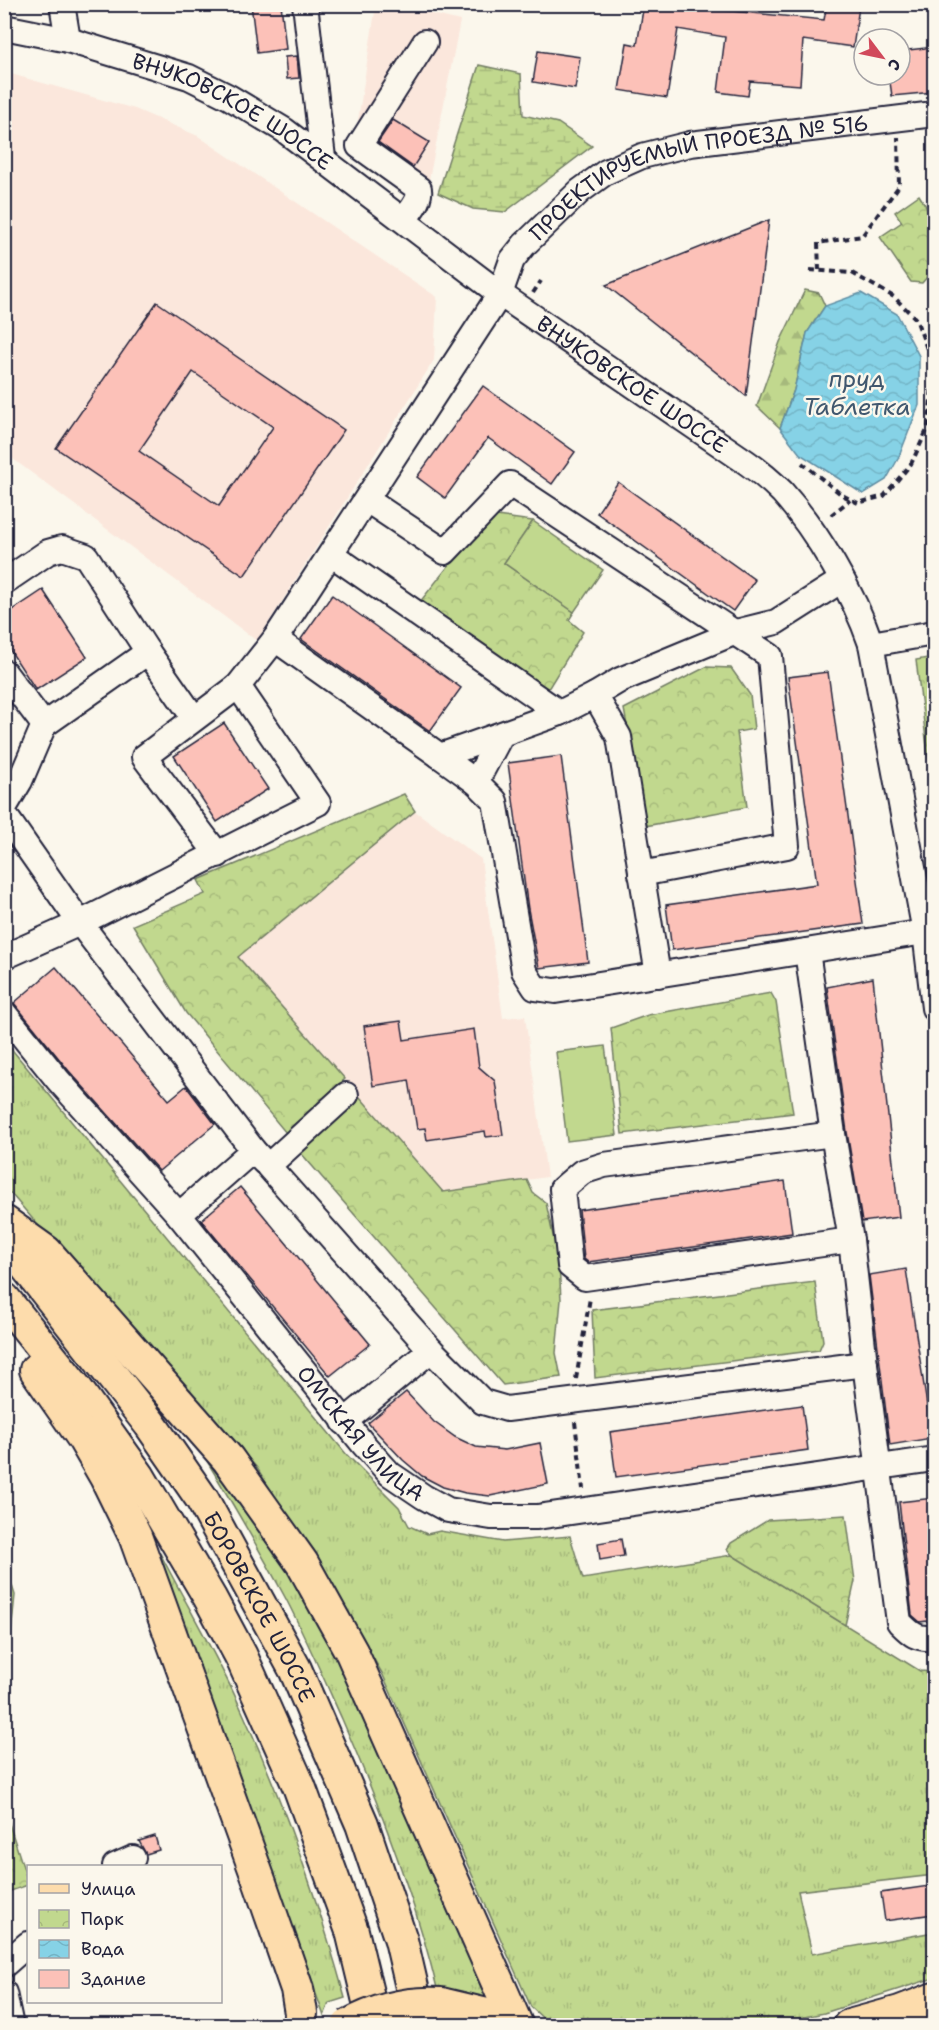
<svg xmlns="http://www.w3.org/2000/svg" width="939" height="2030" viewBox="0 0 939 2030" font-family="'Shantell Sans',sans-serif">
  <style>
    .built { fill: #fbe7dc }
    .grass { fill: url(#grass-tufts); stroke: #727d64; stroke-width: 1.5 }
    .forest { fill: url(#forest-firs); stroke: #727d64; stroke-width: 1.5 }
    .wetland { fill: url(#wetland-marsh); stroke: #727d64; stroke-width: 1.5 }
    .park { fill: url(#park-crowns); stroke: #727d64; stroke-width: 1.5 }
    .pitch { fill: #c1d88e; stroke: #727d64; stroke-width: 1.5 }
    .water { fill: url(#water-waves); stroke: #5e8ca2; stroke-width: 1.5 }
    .building { fill: #fcc1b8; stroke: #22223b; stroke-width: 1.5; fill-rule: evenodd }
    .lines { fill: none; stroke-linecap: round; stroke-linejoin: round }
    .minor-casing { stroke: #22223b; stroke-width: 28 }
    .major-casing { stroke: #22223b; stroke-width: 36 }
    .path { stroke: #22223b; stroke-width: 4; stroke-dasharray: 6 4.5; stroke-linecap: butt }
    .minor { stroke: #fbf7ec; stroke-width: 24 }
    .major { stroke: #fddcac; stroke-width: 32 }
    .major-bridge-casing { stroke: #22223b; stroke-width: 36; stroke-linecap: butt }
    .major-bridge { stroke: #fddcac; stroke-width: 32 }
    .labels { text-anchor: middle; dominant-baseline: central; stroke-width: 5; stroke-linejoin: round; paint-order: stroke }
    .street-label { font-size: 22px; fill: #22223b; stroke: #fbf7ec }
    .water-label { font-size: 24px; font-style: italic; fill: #40576e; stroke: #fbf7ec }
  </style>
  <defs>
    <pattern id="grass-tufts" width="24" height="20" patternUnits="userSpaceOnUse" patternTransform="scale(1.5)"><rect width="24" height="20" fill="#c1d88e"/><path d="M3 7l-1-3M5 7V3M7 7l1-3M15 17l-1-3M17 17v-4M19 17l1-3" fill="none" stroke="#a6b97b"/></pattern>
    <pattern id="forest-firs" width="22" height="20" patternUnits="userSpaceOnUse" patternTransform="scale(1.5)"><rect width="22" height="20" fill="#c1d88e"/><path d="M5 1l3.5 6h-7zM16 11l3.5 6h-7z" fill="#a6b97b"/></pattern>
    <pattern id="wetland-marsh" width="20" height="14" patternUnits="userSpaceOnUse" patternTransform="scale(1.5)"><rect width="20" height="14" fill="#c1d88e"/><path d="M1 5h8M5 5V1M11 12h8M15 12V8" fill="none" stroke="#a6b97b"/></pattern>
    <pattern id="park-crowns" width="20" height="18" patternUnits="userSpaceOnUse" patternTransform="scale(1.5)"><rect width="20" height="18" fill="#c1d88e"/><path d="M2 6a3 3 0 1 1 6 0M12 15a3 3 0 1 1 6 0" fill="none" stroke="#a6b97b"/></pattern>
    <pattern id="water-waves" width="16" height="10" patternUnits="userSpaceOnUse" patternTransform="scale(1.5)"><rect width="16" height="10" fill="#86d2e6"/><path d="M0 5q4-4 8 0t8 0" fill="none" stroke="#73b4c6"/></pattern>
  </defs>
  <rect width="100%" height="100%" fill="#fbf7ec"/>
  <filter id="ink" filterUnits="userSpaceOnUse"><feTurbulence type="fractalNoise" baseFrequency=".0167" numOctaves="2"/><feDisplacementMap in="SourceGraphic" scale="12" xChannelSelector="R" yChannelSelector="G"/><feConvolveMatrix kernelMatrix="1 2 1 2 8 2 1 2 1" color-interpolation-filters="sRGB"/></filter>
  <g filter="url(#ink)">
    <!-- built -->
    <g class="built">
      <path d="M376,5H396L460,21L429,180L356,133Z"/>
      <path d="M4,72L135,109L198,136L437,297L434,360L257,641L5,453Z"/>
      <path d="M415,811L481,859L503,1018L525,1016L547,1177L443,1192L238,957Z"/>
    </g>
    <!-- grass -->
    <g class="grass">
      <path d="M934,657V802L916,660Z"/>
      <path d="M4,1040L347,1455L399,1507L409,1526L427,1534L440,1531L503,1542L570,1536L583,1579L732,1555L920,1671L934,1672V1875L798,1891L812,1954L934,1932V1978L824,2013L765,2025H550L531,2007L382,1673L326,1578L257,1468L218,1424L57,1247L5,1187Z"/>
      <path d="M207,1461C232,1492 257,1523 279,1556C303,1592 322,1630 342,1668L488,2000L437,1988C414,1895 380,1806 342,1719C324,1679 306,1638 286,1599C261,1552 234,1506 207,1461Z"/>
      <path d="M160,1553C187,1606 218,1657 242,1711C284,1804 318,1900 345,1998L329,2003L324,2016L168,1584Z"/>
    </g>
    <!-- forest -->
    <g class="forest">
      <path d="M805,290L819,293L825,306L807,333L794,390L780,428L757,406L780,342Z"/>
      <path d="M5,1564L15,1595L8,1663V1710L5,1712Z"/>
    </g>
    <!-- wetland -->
    <path class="wetland" d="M479,65L521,74L523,115L558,123L592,146L505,212L473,209L438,193Z"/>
    <!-- park -->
    <g class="park">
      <path d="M919,195L934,219V269L922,283L911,282L880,237L902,222L895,212Z"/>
      <path d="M489,515L533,521L504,563L574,612L569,620L583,632L545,694L419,603Z"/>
      <path d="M706,667L731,668L750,695L754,729L737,732L747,807L645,826L624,709Z"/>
      <path d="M404,794L415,811L238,957L345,1079L286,1133L186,1013L133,925L205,894L198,880Z"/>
      <path d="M771,993L776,1002L793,1113L622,1134L611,1028L648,1015Z"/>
      <path d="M359,1096L443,1192L527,1180L533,1193L546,1203L559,1263L561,1300L556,1353L561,1377L503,1385L300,1152Z"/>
      <path d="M815,1282L823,1341L819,1350L595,1378L592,1310Z"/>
      <path d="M846,1515L855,1581L845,1625L732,1555L727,1549L731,1543L768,1520Z"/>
      <path d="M4,1808L28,1882V1885L5,1893Z"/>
    </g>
    <!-- pitch -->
    <g class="pitch">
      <path d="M533,521L603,570L574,612L504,563Z"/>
      <path d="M605,1046L617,1135L567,1141L556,1052Z"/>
    </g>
    <!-- water -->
    <path class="water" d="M861,293L897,314L919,356V405L898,459L886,480L863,494L800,454L780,428L794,390L807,333L825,306Z"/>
    <!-- building -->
    <g class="building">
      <path d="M251,4H281L286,49L257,53Z"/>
      <path d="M644,4H722L721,10L824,20L827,4L859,7L853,47L803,40L800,85L750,81L748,96L718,92L725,37L678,29L667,98L619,90L627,43L637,45Z"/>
      <path d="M934,47V92L892,96L889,75H900V51Z"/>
      <path d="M538,51L580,57L575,89L533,82Z"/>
      <path d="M297,56L299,78L287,79L285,57Z"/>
      <path d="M393,120L429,142L413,167L378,142Z"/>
      <path d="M769,220L746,396L606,285Z"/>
      <path d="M157,302L344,430L244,576L56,448ZM193,372L273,427L219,506L139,451Z"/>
      <path d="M483,386L575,452L552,484L488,438L445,498L417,477Z"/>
      <path d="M618,482L755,580L733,611L597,513Z"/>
      <path d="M43,590L87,657L36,690L4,641V616Z"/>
      <path d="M332,595L461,688L430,731L301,639Z"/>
      <path d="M828,672L863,924L672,950L666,905L817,884L788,677Z"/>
      <path d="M224,723L268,789L217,822L174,756Z"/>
      <path d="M561,756L588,962L539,968L528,909L508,763Z"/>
      <path d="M56,967L169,1100L186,1086L215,1124L159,1171L69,1071L14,1003Z"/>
      <path d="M873,978L899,1217L862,1222L847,1132L827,987Z"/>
      <path d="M401,1021L404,1040L474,1029L479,1067L495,1081L503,1135L486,1137L485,1131L427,1140L425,1128L417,1129L409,1080L373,1086L364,1026Z"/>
      <path d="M785,1181L792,1233L588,1262L584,1259L579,1210Z"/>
      <path d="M240,1187L370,1344L330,1376L201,1220Z"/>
      <path d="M906,1269L932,1438L890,1445L869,1275Z"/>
      <path d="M406,1392L434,1422L455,1437L476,1447L505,1450L540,1443L548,1484L490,1496L465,1493L443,1487L422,1476L403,1460L368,1423Z"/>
      <path d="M802,1405L808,1450L616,1477L610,1432Z"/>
      <path d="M934,1498V1620L920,1622L912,1615L899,1502Z"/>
      <path d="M621,1539L624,1556L600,1560L598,1543Z"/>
      <path d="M155,1836L159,1850L146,1854L139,1841Z"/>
      <path d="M929,1886L933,1914L885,1921L881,1893Z"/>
    </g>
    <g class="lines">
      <!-- minor casing -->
      <g class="minor-casing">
        <g id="minor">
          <path d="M62,4L68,40"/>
          <path d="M305,4L323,158"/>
          <path id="s1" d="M4,27L68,40L189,77L229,97L284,130L500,294L746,462C759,471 771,481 782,492C817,531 854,594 871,644L925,932L934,1008"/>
          <path d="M404,220C410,211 421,200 419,189L359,146L425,42"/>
          <path d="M367,500L445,552L510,484L770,656L787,846L641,874"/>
          <path d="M4,582L48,552L62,548L86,556L148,652L44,725L4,672"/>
          <path d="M275,639L440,756L560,713L331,554"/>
          <path d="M871,644L934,633"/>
          <path d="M148,652L194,718"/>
          <path d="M595,695L620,680L736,632L776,622L842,580"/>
          <path d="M560,713L595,695L619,737L658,975"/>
          <path d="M440,756L476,782L495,801L524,971L535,988L555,991L925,932"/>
          <path d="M476,782L501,735"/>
          <path d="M4,808L20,781L44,725"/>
          <path d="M4,814L80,923L253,1150"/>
          <path id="s2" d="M218,855L144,757L238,686L275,639L500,294L512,260L524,245L580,191L606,172L642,156L690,144L934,114"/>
          <path d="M807,951L833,1134L851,1240L865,1364L899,1622C912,1635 916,1639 934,1638"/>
          <path d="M4,957L80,923L318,803L238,686"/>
          <path id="s3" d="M4,1013L58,1080L179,1215L364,1445L390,1474L424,1497L448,1510L491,1517H537L934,1459"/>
          <path d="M346,1095L268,1166L431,1350"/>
          <path d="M833,1134L604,1165L582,1172L562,1189L570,1266L585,1278L851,1240"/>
          <path d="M179,1215L253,1150L264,1162"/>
          <path d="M344,1422L431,1350L483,1402L507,1409L865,1364"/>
          <path d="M115,1866L133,1858"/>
          <path d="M4,1965L28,1944"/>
          <path d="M4,1993L11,2026"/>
        </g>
      </g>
      <!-- major casing -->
      <g class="major-casing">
        <g id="major">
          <path d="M4,1222L46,1252L228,1459L302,1563L352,1653L517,2026"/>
          <path id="s4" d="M4,1238L150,1424L202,1499L295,1669L362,1824L401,1940L421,2026"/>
          <path d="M4,1299L77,1390L139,1477L210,1598L241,1656L299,1786L352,1931L375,2026"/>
          <path d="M36,1370L84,1439L106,1477L135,1536L260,1883L297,1989L301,2013L300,2026"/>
          <path d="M441,2004L483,2014L514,2026"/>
          <path d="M849,2026L900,2012L934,1999"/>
        </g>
      </g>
      <!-- path -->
      <g class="path">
        <path d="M810,270L852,273L894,297L916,319L934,368"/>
        <path d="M819,270L818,243L862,236L899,186L898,137"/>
        <path d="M533,293L541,281"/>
        <path d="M802,463L842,495L858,503L884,496L911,464L928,428L934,368"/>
        <path d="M831,515L850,500"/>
        <path d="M576,1379L590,1298"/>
        <path d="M575,1422L583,1489"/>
      </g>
      <!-- minor -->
      <use href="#minor" class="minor"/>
      <!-- major -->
      <use href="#major" class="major"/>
      <!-- major-bridge casing -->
      <g class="major-bridge-casing">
        <path id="major-bridge" d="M348,2026C378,2009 407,2002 441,2004"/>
      </g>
      <!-- major-bridge -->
      <use href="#major-bridge" class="major-bridge"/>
    </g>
  </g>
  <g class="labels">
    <!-- street labels -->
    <g class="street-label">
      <text stroke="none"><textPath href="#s1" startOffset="246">ВНУКОВСКОЕ ШОССЕ</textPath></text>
      <text stroke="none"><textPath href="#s2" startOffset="963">ПРОЕКТИРУЕМЫЙ ПРОЕЗД № 516</textPath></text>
      <text stroke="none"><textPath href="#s1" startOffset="732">ВНУКОВСКОЕ ШОССЕ</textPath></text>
      <text stroke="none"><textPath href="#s3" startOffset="552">ОМСКАЯ УЛИЦА</textPath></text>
      <text stroke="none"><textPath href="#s4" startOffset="450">БОРОВСКОЕ ШОССЕ</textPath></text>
    </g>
    <!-- water labels -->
    <g class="water-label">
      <text x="857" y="379">пруд<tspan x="857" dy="28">Таблетка</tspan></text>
    </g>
  </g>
  <!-- margin -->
  <rect width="939" height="2030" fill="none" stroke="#fbf7ec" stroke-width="24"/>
  <rect x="12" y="12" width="915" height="2006" fill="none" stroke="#22223b" stroke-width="2" filter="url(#ink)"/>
  <!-- legend -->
  <rect x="27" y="1865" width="195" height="138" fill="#fbf7ec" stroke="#a4a2a5" stroke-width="1.5"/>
  <rect x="39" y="1884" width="30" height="9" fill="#fddcac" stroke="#a4a2a5" stroke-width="1.5"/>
  <text x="81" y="1895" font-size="18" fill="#22223b">Улица</text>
  <rect x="39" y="1910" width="30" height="18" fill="url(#park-crowns)" stroke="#a4a2a5" stroke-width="1.5"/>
  <text x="81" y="1925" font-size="18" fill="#22223b">Парк</text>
  <rect x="39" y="1940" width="30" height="18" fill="url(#water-waves)" stroke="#a4a2a5" stroke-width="1.5"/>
  <text x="81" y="1955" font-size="18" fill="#22223b">Вода</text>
  <rect x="39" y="1970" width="30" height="18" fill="#fcc1b8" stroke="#a4a2a5" stroke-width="1.5"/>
  <text x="81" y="1985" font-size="18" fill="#22223b">Здание</text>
  <!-- north arrow -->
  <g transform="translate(882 57) rotate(122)"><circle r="28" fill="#fbf7ec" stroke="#a4a2a5" stroke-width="1.5"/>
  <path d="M0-4.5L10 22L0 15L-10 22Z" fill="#d1495b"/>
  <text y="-9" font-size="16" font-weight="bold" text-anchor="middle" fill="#22223b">С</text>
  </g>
</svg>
